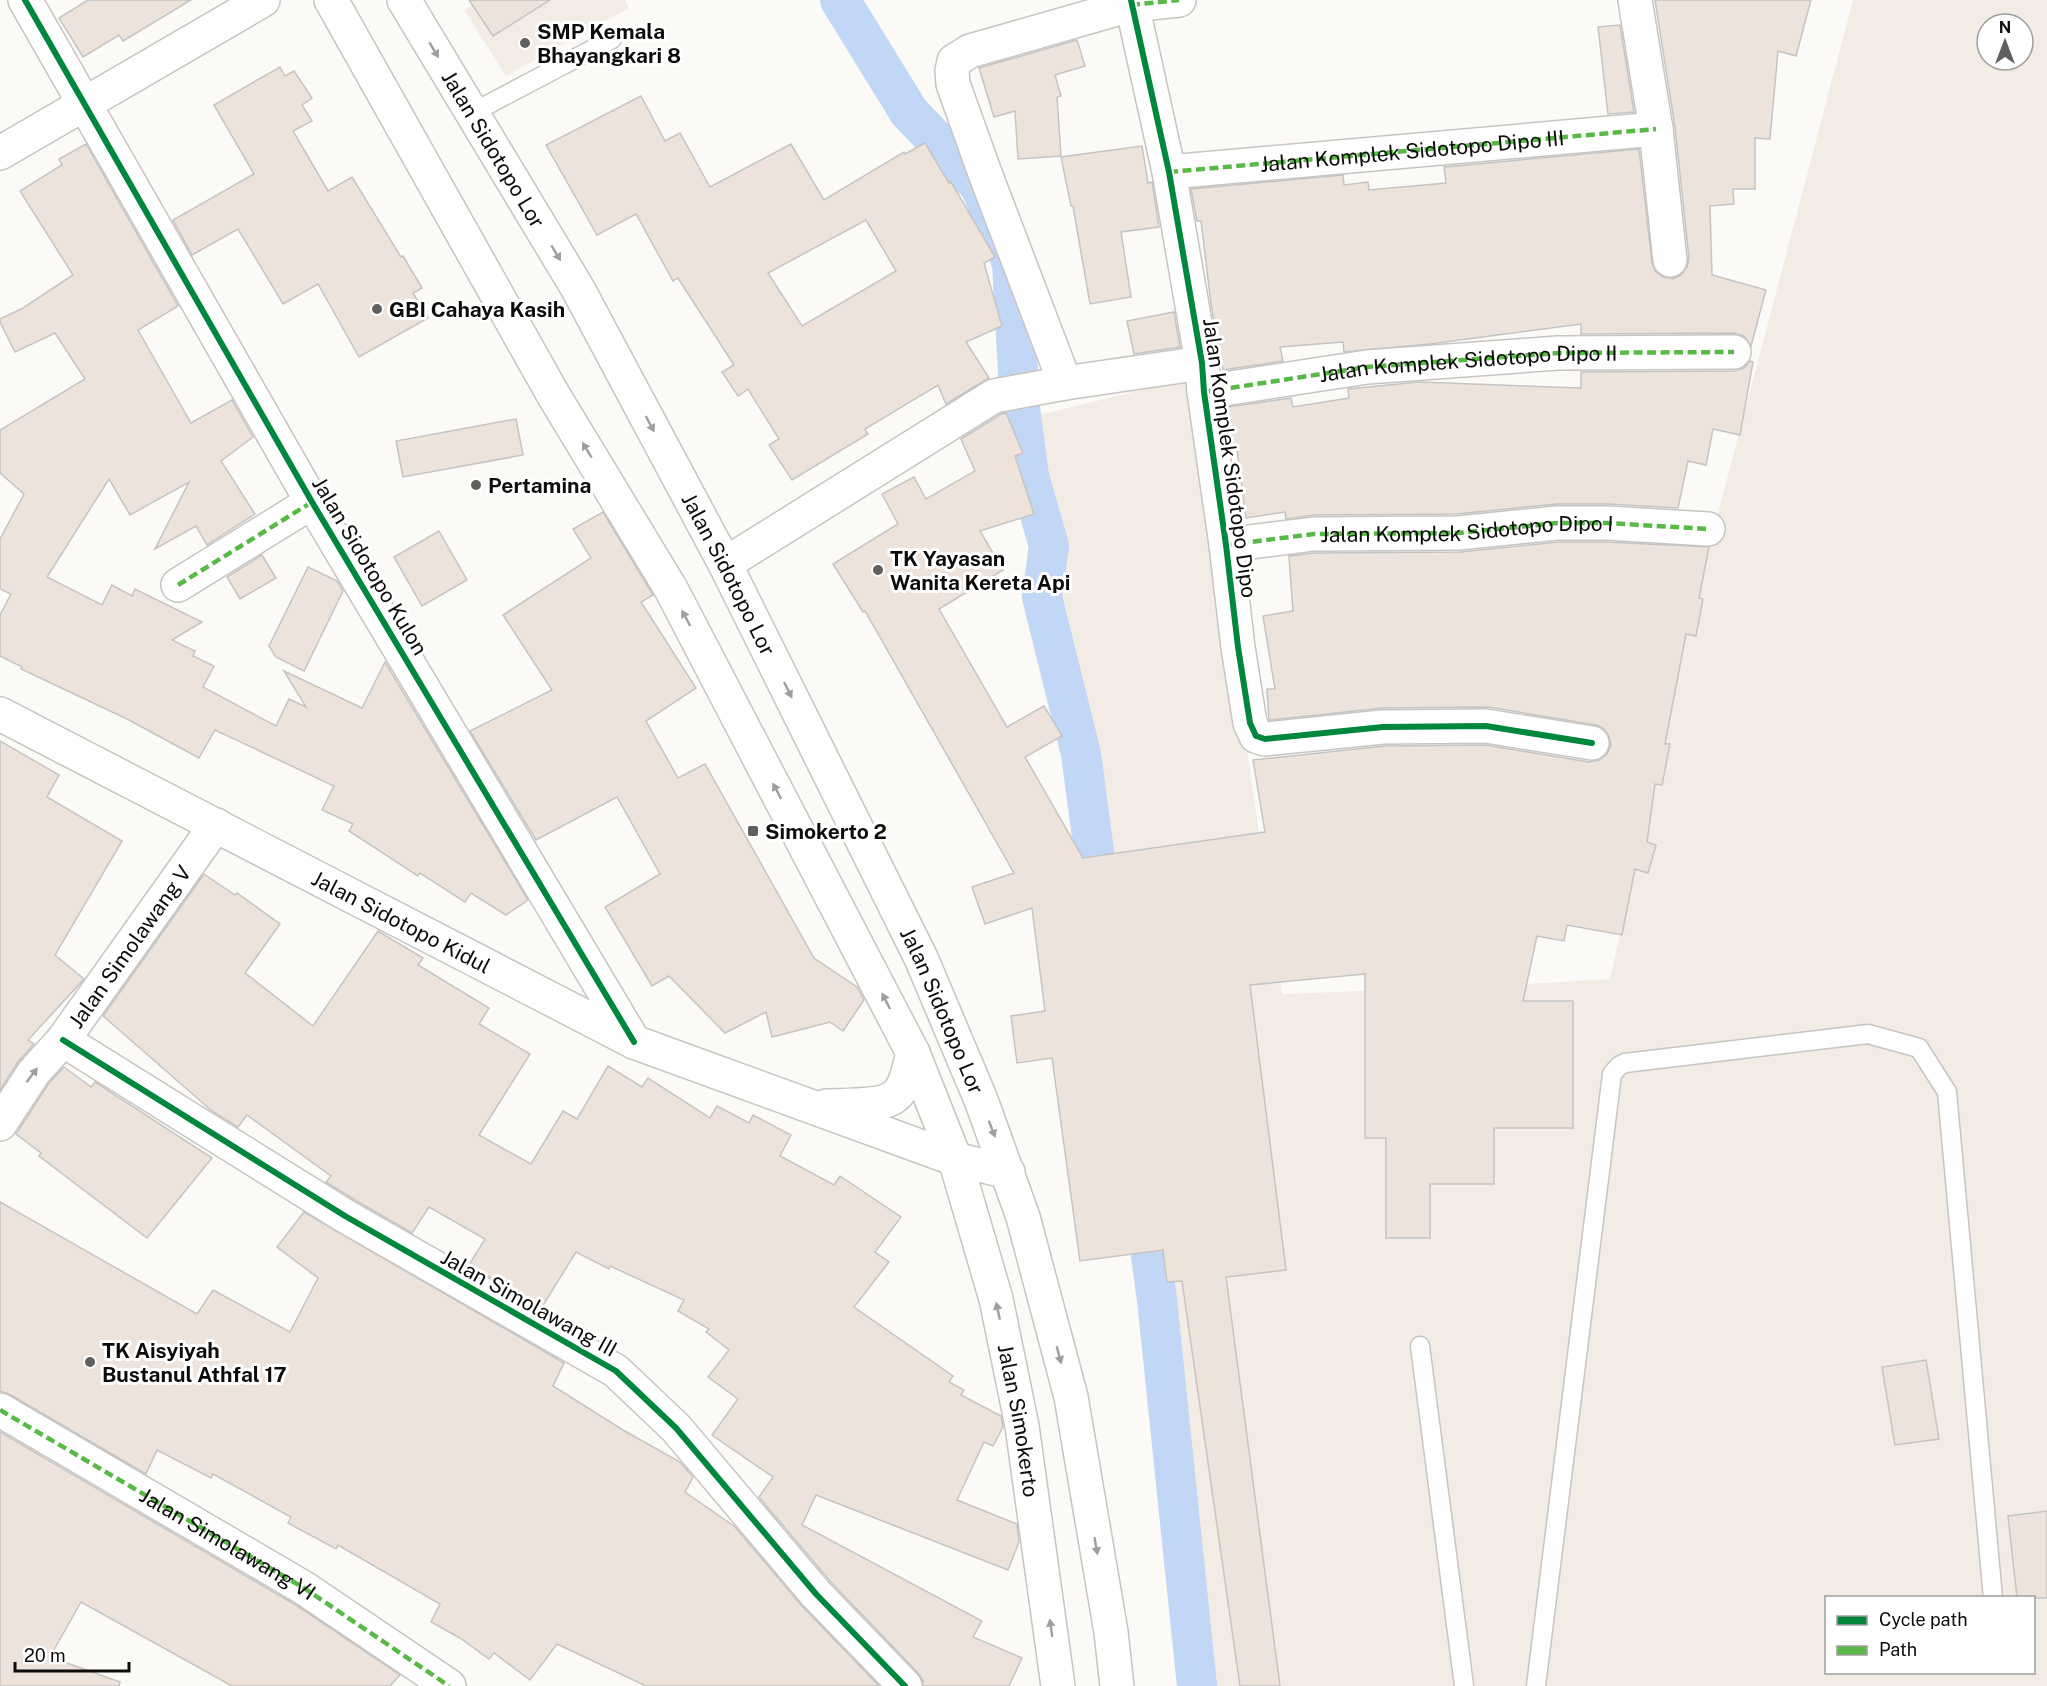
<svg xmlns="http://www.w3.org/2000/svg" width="2047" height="1686" viewBox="0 0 2047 1686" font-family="'Public Sans',sans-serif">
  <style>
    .built { fill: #f2ece4; fill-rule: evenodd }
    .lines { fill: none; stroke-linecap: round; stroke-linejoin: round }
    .canal { stroke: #c2d6f6; stroke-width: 40 }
    .building { fill: #ede3db; stroke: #c6c4c2; stroke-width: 1.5; fill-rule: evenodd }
    .service-casing { stroke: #c7c5c2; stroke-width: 21 }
    .minor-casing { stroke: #c7c5c2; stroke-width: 36 }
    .trunk-casing { stroke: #c7c5c2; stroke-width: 36 }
    .service { stroke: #fffefe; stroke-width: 18 }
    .minor { stroke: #fffefe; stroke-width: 33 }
    .trunk { stroke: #fffefe; stroke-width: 33 }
    .quiet { stroke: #58b947; stroke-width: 4.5; stroke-dasharray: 9 4.5; stroke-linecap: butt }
    .cycleway-casing { stroke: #fff; stroke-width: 10 }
    .cycleway { stroke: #00873e; stroke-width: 6 }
    .oneway { fill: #9f9d9d }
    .poi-dot { fill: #615f5e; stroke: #fff; stroke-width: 2 }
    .labels { text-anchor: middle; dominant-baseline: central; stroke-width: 6; stroke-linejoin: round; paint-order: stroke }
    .poi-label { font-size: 21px; font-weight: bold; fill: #0e0c0b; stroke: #fff; text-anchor: start }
    .street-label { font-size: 21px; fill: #0e0c0b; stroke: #fff }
  </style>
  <rect width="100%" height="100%" fill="#fcfaf7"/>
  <!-- built -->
  <g class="built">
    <path d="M480,0H625L629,8L506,76L464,10Z"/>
    <path d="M1853,0H2047V1686H1195L1015,421L1194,377L1282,994L1495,986L1610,979L1687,631ZM1987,24H2023V60H1987ZM1826,1598H2034V1672H1826Z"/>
  </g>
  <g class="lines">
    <!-- canal -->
    <g class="canal">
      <path d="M840,0L909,112L980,186L1012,263L1020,408L1029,476L1049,546L1042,597L1081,754L1102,912"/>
      <path d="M1143,1197L1157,1300L1197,1686"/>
    </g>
  </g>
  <!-- building -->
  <g class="building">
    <path d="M88,0H191L123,41L119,35L83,57L59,18Z"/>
    <path d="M469,0H550L493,36Z"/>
    <path d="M1655,0H1811L1796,56L1778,51L1770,139L1755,138V189H1733L1734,204L1710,206L1712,275L1766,290L1751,346L1744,336L1734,333L1581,334V324L1430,344L1344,352L1343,342L1280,347L1283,361L1223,370L1211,304L1201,221H1197L1191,189L1343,175L1344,185L1368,182L1369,190L1446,183L1444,167L1639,149L1652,263L1655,271L1663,277L1673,279L1681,275L1687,267L1689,258L1675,127Z"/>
    <path d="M1620,25L1634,112L1608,114L1598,27Z"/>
    <path d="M1077,40L1085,66L1055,75L1061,96L1057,97L1061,156L1018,159L1015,111L994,117L979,68Z"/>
    <path d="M280,67L285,76L294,71L312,98L302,105L312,121L293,131L328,191L352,177L401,257L403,256L422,288L413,293L428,318L359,357L318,284L283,304L238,229L192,255L173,220L254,174L214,105Z"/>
    <path d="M641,96L665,141L680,133L710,187L791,144L824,200L904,152L905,154L925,143L949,183L951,182L995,257L984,263L1002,326L966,342L989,378L946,404L938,385L865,429L868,434L792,480L769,445L779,439L748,389L738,396L722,372L734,365L678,278L673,281L636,214L597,235L546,145ZM866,220L896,271L802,326L768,273Z"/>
    <path d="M86,144L178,306L138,330L191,423L232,400L253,437L221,461L255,514L207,545L196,526L155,549L189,482L130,515L109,479L47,577L102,605L112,585L132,596L135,589L202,622L172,640L195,651L193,656L214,666L203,687L276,726L289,699L306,707L284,671L362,708L385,662L528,900L506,915L471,893L465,902L420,873L418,876L349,831L353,824L322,810L334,786L215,730L199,758L127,719L21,669L22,667L0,656V615L11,594L0,589V539L24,494L0,473V430L85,379L55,333L15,352L0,322V319L23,308L73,275L20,191L62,165L59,159Z"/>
    <path d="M1142,146L1148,183L1152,182L1159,227L1121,232L1131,297L1090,304L1073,206H1071L1061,157Z"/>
    <path d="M1174,312L1180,347L1134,354L1127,321Z"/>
    <path d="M1750,361L1753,362L1740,435L1713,429L1706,465L1688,461L1678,508L1608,504H1557L1457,514L1314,515L1286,519L1285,512L1246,518L1237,450L1234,451L1228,407L1291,398L1293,407L1349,398L1348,389L1419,382L1581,388V372L1734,371L1744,368Z"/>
    <path d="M1006,413L1023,453L1015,456L1034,514L980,531L1003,570L939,609L1007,727L1044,706L1062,736L1025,757L1083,858L1265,832L1253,760L1384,746L1485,745L1589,762L1599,760L1607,754L1611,745L1609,736L1603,728L1596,725L1489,707L1383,708L1269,720L1267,689H1275L1263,616L1293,611L1289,556L1315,553L1460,552L1558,542H1606L1709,547L1699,598L1703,599L1696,636L1686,634L1665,744H1670L1662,785L1655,784L1647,842L1656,845L1648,873L1635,869L1622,935L1567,925L1564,941L1537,936L1523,1001H1573V1128H1494V1184H1430V1238H1386V1138H1365V974L1250,985L1286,1270L1226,1277L1280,1686H1240L1182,1281L1167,1282L1163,1250L1080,1261L1052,1058L1017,1063L1011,1016L1045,1011L1032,908L985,924L972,887L1014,873L865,611L863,612L833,564L898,524L882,494L914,477L926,499L975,471L961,439L1001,414Z"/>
    <path d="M516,419L523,455L403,477L396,441Z"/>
    <path d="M603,512L653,595L641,602L696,688L646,721L678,778L705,764L814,958L857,987L864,1000L843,1031L830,1022L772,1037L766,1012L725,1033L669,976L652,986L605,907L660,874L617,797L536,840L470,731L552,690L503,615L591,558L573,529Z"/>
    <path d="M439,531L467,580L422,606L394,557Z"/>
    <path d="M262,555L276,578L240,599L227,577Z"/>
    <path d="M308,567L337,581L343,591L304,671L276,657L269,646Z"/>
    <path d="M0,741L59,775L47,797L122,841L55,955L84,979L28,1040L34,1044L18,1062L0,1090Z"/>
    <path d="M204,874L235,895L237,893L280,924L245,973L313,1026L378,931L423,958L418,965L489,1008L479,1024L530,1054L479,1135L531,1164L563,1111L577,1119L608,1066L642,1087L648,1078L710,1118L717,1106L749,1123L753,1115L791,1135L780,1156L834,1185L840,1176L901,1217L875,1252L889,1262L854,1307L953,1376L949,1382L964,1390L961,1395L1001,1416L1003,1427L993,1446L984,1442L957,1500L1017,1524L1019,1542L1008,1570L816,1495L802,1525L982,1621L973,1637L1022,1658L1009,1686H923V1681L918,1673L830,1581L759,1497L773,1477L712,1435L738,1399L708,1377L729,1350L706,1332L709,1329L678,1311L684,1300L610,1266L609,1269L576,1252L542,1307L469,1265L485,1239L429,1207L412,1233L355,1200L326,1182L331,1176L247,1115L238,1127L212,1111L103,1016Z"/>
    <path d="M64,1067L91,1087L95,1082L212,1158L147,1238L39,1156L41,1153L16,1134L49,1083Z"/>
    <path d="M0,1202L197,1314L213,1290L290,1332L318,1278L277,1247L304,1212L564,1363L553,1386L623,1430L680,1462L693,1477L685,1492L734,1526L802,1606L879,1686H646L557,1644L530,1680L494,1653L489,1659L460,1638L431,1622L440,1604L338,1545L336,1549L288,1523L291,1517L213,1474L211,1478L157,1450L146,1474L9,1394L0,1391Z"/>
    <path d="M1926,1360L1939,1439L1895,1445L1882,1367Z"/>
    <path d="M0,1432L294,1604L400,1675L390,1686H232L81,1602L50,1657L120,1682L119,1686H0Z"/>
    <path d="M2047,1511V1598H2017L2008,1516Z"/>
  </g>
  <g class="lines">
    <!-- service casing -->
    <g class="service-casing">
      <g id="service">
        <path d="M472,113L612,39"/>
        <path d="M1420,1346L1464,1686"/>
        <path d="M1536,1686L1612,1074L1619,1066L1625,1063L1868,1034L1919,1048L1947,1092L1993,1598"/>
      </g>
    </g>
    <!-- minor casing -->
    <g class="minor-casing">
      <g id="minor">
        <path d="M25,0L312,502L634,1042"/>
        <path d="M1131,0L1169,172L1202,363L1204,392L1226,545L1238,647L1250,723L1256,736L1265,739L1383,727L1486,726L1592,743"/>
        <path d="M1635,0L1656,129L1670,260"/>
        <path d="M0,153L263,0"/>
        <path id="s1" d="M1169,172L1656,129"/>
        <path d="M1065,383L986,176L953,84L952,71L954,61L970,51L1131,5L1179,0"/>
        <path d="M1204,392L1367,367L1558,353L1734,352"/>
        <path d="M1226,545L1314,534L1458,533L1557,523H1607L1708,529"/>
        <path d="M725,564L994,396L1065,383L1202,363"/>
        <path d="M178,585L312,502"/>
        <path id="s2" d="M0,714L634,1042L955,1159L1008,1172"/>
        <path d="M63,1040L345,1216L616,1371L676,1428L816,1594L905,1686"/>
        <path d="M826,1106C843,1105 883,1107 895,1096C907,1087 909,1066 913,1053"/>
        <path id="s3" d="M0,1124L34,1072L63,1040L216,825"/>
        <path d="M0,1410L304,1588L449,1686"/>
      </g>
    </g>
    <!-- trunk casing -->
    <g class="trunk-casing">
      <g id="trunk">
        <path id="s4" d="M331,0L554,396L671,589L913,1053L955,1159L996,1299L1022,1426L1058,1686"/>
        <path id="s5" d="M404,0L578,289L725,564L921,958L981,1100L1023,1217L1071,1397L1111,1632L1117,1686"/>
      </g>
    </g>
    <!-- service -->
    <use href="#service" class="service"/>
    <!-- minor -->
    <use href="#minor" class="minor"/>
    <!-- trunk -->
    <use href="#trunk" class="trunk"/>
    <!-- quiet -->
    <g class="quiet">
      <path d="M1131,5L1179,0"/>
      <path d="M1169,172L1656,129"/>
      <path id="s6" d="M1204,392L1367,367L1558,353L1734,352"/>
      <path id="s7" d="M1226,545L1314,534L1458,533L1557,523H1607L1708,529"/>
      <path d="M178,585L312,502"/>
      <path id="s8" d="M0,1410L304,1588L449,1686"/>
    </g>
    <!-- cycleway casing -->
    <g class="cycleway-casing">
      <g id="cycleway">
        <path d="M25,0L312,502L634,1042"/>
        <path d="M1131,0L1169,172L1202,363L1204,392L1226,545L1238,647L1250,723L1256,736L1265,739L1383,727L1486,726L1592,743"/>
        <path d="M63,1040L345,1216L616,1371L676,1428L816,1594L905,1686"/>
      </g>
    </g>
    <!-- cycleway -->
    <use href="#cycleway" class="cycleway"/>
  </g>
  <!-- one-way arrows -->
  <defs><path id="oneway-solid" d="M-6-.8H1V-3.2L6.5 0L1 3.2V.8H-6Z" transform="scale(1.5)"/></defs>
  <g class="oneway">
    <use href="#oneway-solid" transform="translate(434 50) rotate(59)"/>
    <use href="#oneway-solid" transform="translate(556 253) rotate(59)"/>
    <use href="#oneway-solid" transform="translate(650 424) rotate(62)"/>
    <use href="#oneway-solid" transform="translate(587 450) rotate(-121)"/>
    <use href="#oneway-solid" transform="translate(686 618) rotate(-118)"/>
    <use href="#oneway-solid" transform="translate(788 690) rotate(64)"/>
    <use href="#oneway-solid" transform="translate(777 791) rotate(-118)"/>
    <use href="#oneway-solid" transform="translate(886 1001) rotate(-117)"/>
    <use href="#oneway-solid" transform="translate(32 1075) rotate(-53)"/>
    <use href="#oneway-solid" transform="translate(992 1129) rotate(69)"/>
    <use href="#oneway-solid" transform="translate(998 1311) rotate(-102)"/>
    <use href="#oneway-solid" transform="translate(1059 1355) rotate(75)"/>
    <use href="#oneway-solid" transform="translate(1096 1546) rotate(80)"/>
    <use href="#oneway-solid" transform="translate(1051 1628) rotate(-98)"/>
  </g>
  <!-- markers -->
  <g class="poi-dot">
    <circle cx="525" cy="43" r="6"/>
    <circle cx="377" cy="309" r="6"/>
    <circle cx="476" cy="485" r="6"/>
    <circle cx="878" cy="570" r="6"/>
    <rect x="747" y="825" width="12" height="12" rx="3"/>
    <circle cx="90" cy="1362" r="6"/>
  </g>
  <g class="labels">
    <!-- poi labels -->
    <g class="poi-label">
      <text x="537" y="31">SMP Kemala<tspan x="537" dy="24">Bhayangkari 8</tspan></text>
      <text x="389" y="309">GBI Cahaya Kasih</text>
      <text x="488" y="485">Pertamina</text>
      <text x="890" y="558">TK Yayasan<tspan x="890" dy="24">Wanita Kereta Api</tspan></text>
      <text x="765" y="831">Simokerto 2</text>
      <text x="102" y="1350">TK Aisyiyah<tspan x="102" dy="24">Bustanul Athfal 17</tspan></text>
    </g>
    <!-- street labels -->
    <g class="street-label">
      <text stroke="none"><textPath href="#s5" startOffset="174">Jalan Sidotopo Lor</textPath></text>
      <text stroke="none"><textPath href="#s1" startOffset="244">Jalan Komplek Sidotopo Dipo III</textPath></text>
      <text stroke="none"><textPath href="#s6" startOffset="266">Jalan Komplek Sidotopo Dipo II</textPath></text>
      <text transform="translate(1230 458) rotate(82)">Jalan Komplek Sidotopo Dipo</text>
      <text stroke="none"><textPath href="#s7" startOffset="242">Jalan Komplek Sidotopo Dipo I</textPath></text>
      <text transform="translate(370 566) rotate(59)">Jalan Sidotopo Kulon</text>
      <text stroke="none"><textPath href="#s5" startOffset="660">Jalan Sidotopo Lor</textPath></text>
      <text stroke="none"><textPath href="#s2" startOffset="452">Jalan Sidotopo Kidul</textPath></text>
      <text stroke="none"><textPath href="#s3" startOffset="220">Jalan Simolawang V</textPath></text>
      <text stroke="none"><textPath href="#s5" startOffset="1146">Jalan Sidotopo Lor</textPath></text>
      <text transform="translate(529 1303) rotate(29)">Jalan Simolawang III</text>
      <text stroke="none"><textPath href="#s4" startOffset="1587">Jalan Simokerto</textPath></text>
      <text stroke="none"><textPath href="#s8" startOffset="264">Jalan Simolawang VI</textPath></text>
    </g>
  </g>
  <!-- legend -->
  <rect x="1825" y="1596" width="210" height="78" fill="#ffffff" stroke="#9f9e9d" stroke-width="1.5"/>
  <rect x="1837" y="1616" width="30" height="9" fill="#00873e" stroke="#9f9e9d" stroke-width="1.5"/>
  <text x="1879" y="1626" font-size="18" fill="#0e0c0b">Cycle path</text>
  <rect x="1837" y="1646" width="30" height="9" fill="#58b947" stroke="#9f9e9d" stroke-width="1.5"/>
  <text x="1879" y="1656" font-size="18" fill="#0e0c0b">Path</text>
  <!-- north arrow -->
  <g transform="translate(2005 42)"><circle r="28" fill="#ffffff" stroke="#9f9e9d" stroke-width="1.5"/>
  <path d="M0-4.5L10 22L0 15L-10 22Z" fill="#615f5e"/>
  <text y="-9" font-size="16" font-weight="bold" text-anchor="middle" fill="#0e0c0b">N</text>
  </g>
  <!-- scale -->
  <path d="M15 1662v9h114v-9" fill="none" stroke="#0e0c0b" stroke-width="3"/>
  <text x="24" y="1662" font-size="18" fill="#0e0c0b" stroke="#ffffff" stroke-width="4.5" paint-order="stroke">20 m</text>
</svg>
